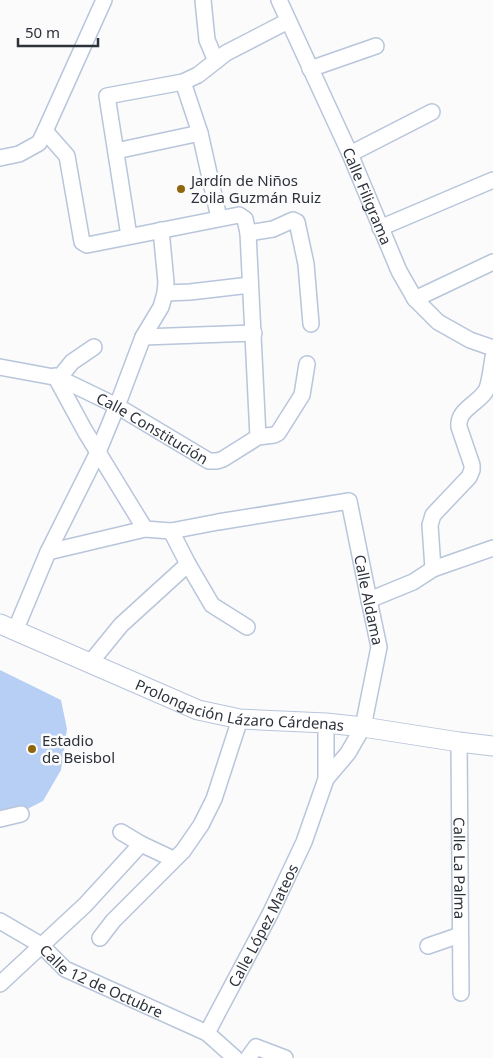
<svg xmlns="http://www.w3.org/2000/svg" width="493" height="1058" viewBox="0 0 493 1058" font-family="'Noto Sans',sans-serif">
  <style>
    .green { fill: #b7cff4 }
    .lines { fill: none; stroke-linecap: round; stroke-linejoin: round }
    .minor-casing { stroke: #b8c5db; stroke-width: 18 }
    .major-casing { stroke: #b8c5db; stroke-width: 21 }
    .minor { stroke: #fff; stroke-width: 15 }
    .major { stroke: #fff; stroke-width: 19 }
    .poi-dot { fill: #90660d; stroke: #fbfbfb; stroke-width: 2 }
    .labels { text-anchor: middle; dominant-baseline: central; stroke-width: 5; stroke-linejoin: round; paint-order: stroke }
    .poi-label { font-size: 15px; fill: #2d323b; stroke: #fbfbfb; text-anchor: start }
    .street-label { font-size: 15px; fill: #2d323b; stroke: #fbfbfb }
  </style>
  <rect width="100%" height="100%" fill="#fbfbfb"/>
  <!-- green -->
  <path class="green" d="M0,670L61,700L67,729L61,770L43,801L0,823Z"/>
  <g class="lines">
    <!-- minor casing -->
    <g class="minor-casing">
      <g id="minor">
        <path d="M203,0L207,40L216,61"/>
        <path id="s1" d="M279,0L350,154L399,271L415,299L438,322L470,340L493,348"/>
        <path d="M310,69L376,46"/>
        <path d="M183,82L200,133L219,218"/>
        <path d="M45,131L67,156L82,242L87,245L239,215L245,219L248,233L258,437"/>
        <path d="M116,151L200,133"/>
        <path d="M350,154L432,112"/>
        <path d="M0,158L19,154L39,143L45,131L104,0"/>
        <path d="M380,228L493,180"/>
        <path d="M248,233L273,229L293,220L297,222L306,264L311,324"/>
        <path d="M129,236L107,96L183,82L198,75L226,53L288,21"/>
        <path d="M165,293L190,292L250,285"/>
        <path d="M415,299L493,262"/>
        <path d="M143,337L254,333"/>
        <path id="s2" d="M0,367L59,378L117,406L209,461H217L223,459L258,437L274,435L278,433L302,395L307,364"/>
        <path id="s3" d="M55,376L85,431L145,529L171,531L218,522L349,501L369,600L379,647L363,727L348,753L326,779"/>
        <path d="M59,378L72,362L94,347"/>
        <path d="M171,531L188,564L212,605L247,627"/>
        <path d="M48,552L145,529"/>
        <path d="M433,569L430,525L433,515L469,477L472,470V465L459,427C457,410 477,404 485,392C489,387 492,364 493,357"/>
        <path d="M369,600L413,582L433,569L493,548"/>
        <path d="M15,631L48,552L98,452L117,406L143,337L161,307L165,293L166,282L161,230"/>
        <path d="M90,663L121,625L188,564"/>
        <path id="s4" d="M459,742L461,993"/>
        <path d="M0,819L21,814"/>
        <path d="M121,832L141,844L173,859"/>
        <path id="s5" d="M0,921L41,945L65,969L207,1033"/>
        <path d="M100,938L113,921L183,851L201,825L214,799L240,719"/>
        <path d="M428,946L460,935"/>
        <path d="M0,984L85,905L141,844"/>
        <path id="s6" d="M235,1058L207,1033L270,914L304,842L326,779V723"/>
        <path d="M248,1058L256,1047L285,1058"/>
      </g>
    </g>
    <!-- major casing -->
    <g class="major-casing">
      <g id="major">
        <path id="s7" d="M0,624L198,710L240,719L326,723L363,727L459,742L493,746"/>
      </g>
    </g>
    <!-- minor -->
    <use href="#minor" class="minor"/>
    <!-- major -->
    <use href="#major" class="major"/>
  </g>
  <!-- markers -->
  <g class="poi-dot">
    <circle cx="181" cy="189" r="5"/>
    <circle cx="32" cy="749" r="5"/>
  </g>
  <g class="labels">
    <!-- poi labels -->
    <g class="poi-label">
      <text x="191" y="180">Jardín de Niños<tspan x="191" dy="17">Zoila Guzmán Ruiz</tspan></text>
      <text x="42" y="740">Estadio<tspan x="42" dy="17">de Beisbol</tspan></text>
    </g>
    <!-- street labels -->
    <g class="street-label">
      <text stroke="none"><textPath href="#s1" startOffset="215">Calle Filigrama</textPath></text>
      <text stroke="none"><textPath href="#s2" startOffset="166">Calle Constitución</textPath></text>
      <text stroke="none"><textPath href="#s3" startOffset="485">Calle Aldama</textPath></text>
      <text stroke="none"><textPath href="#s7" startOffset="256">Prolongación Lázaro Cárdenas</textPath></text>
      <text stroke="none"><textPath href="#s4" startOffset="126">Calle La Palma</textPath></text>
      <text stroke="none"><textPath href="#s6" startOffset="159">Calle López Mateos</textPath></text>
      <text stroke="none"><textPath href="#s5" startOffset="119">Calle 12 de Octubre</textPath></text>
    </g>
  </g>
  <!-- scale -->
  <path d="M18 38v8h80v-8" fill="none" stroke="#2d323b" stroke-width="2.5"/>
  <text x="25" y="38" font-size="15" fill="#2d323b" stroke="#fbfbfb" stroke-width="4" paint-order="stroke">50 m</text>
</svg>
